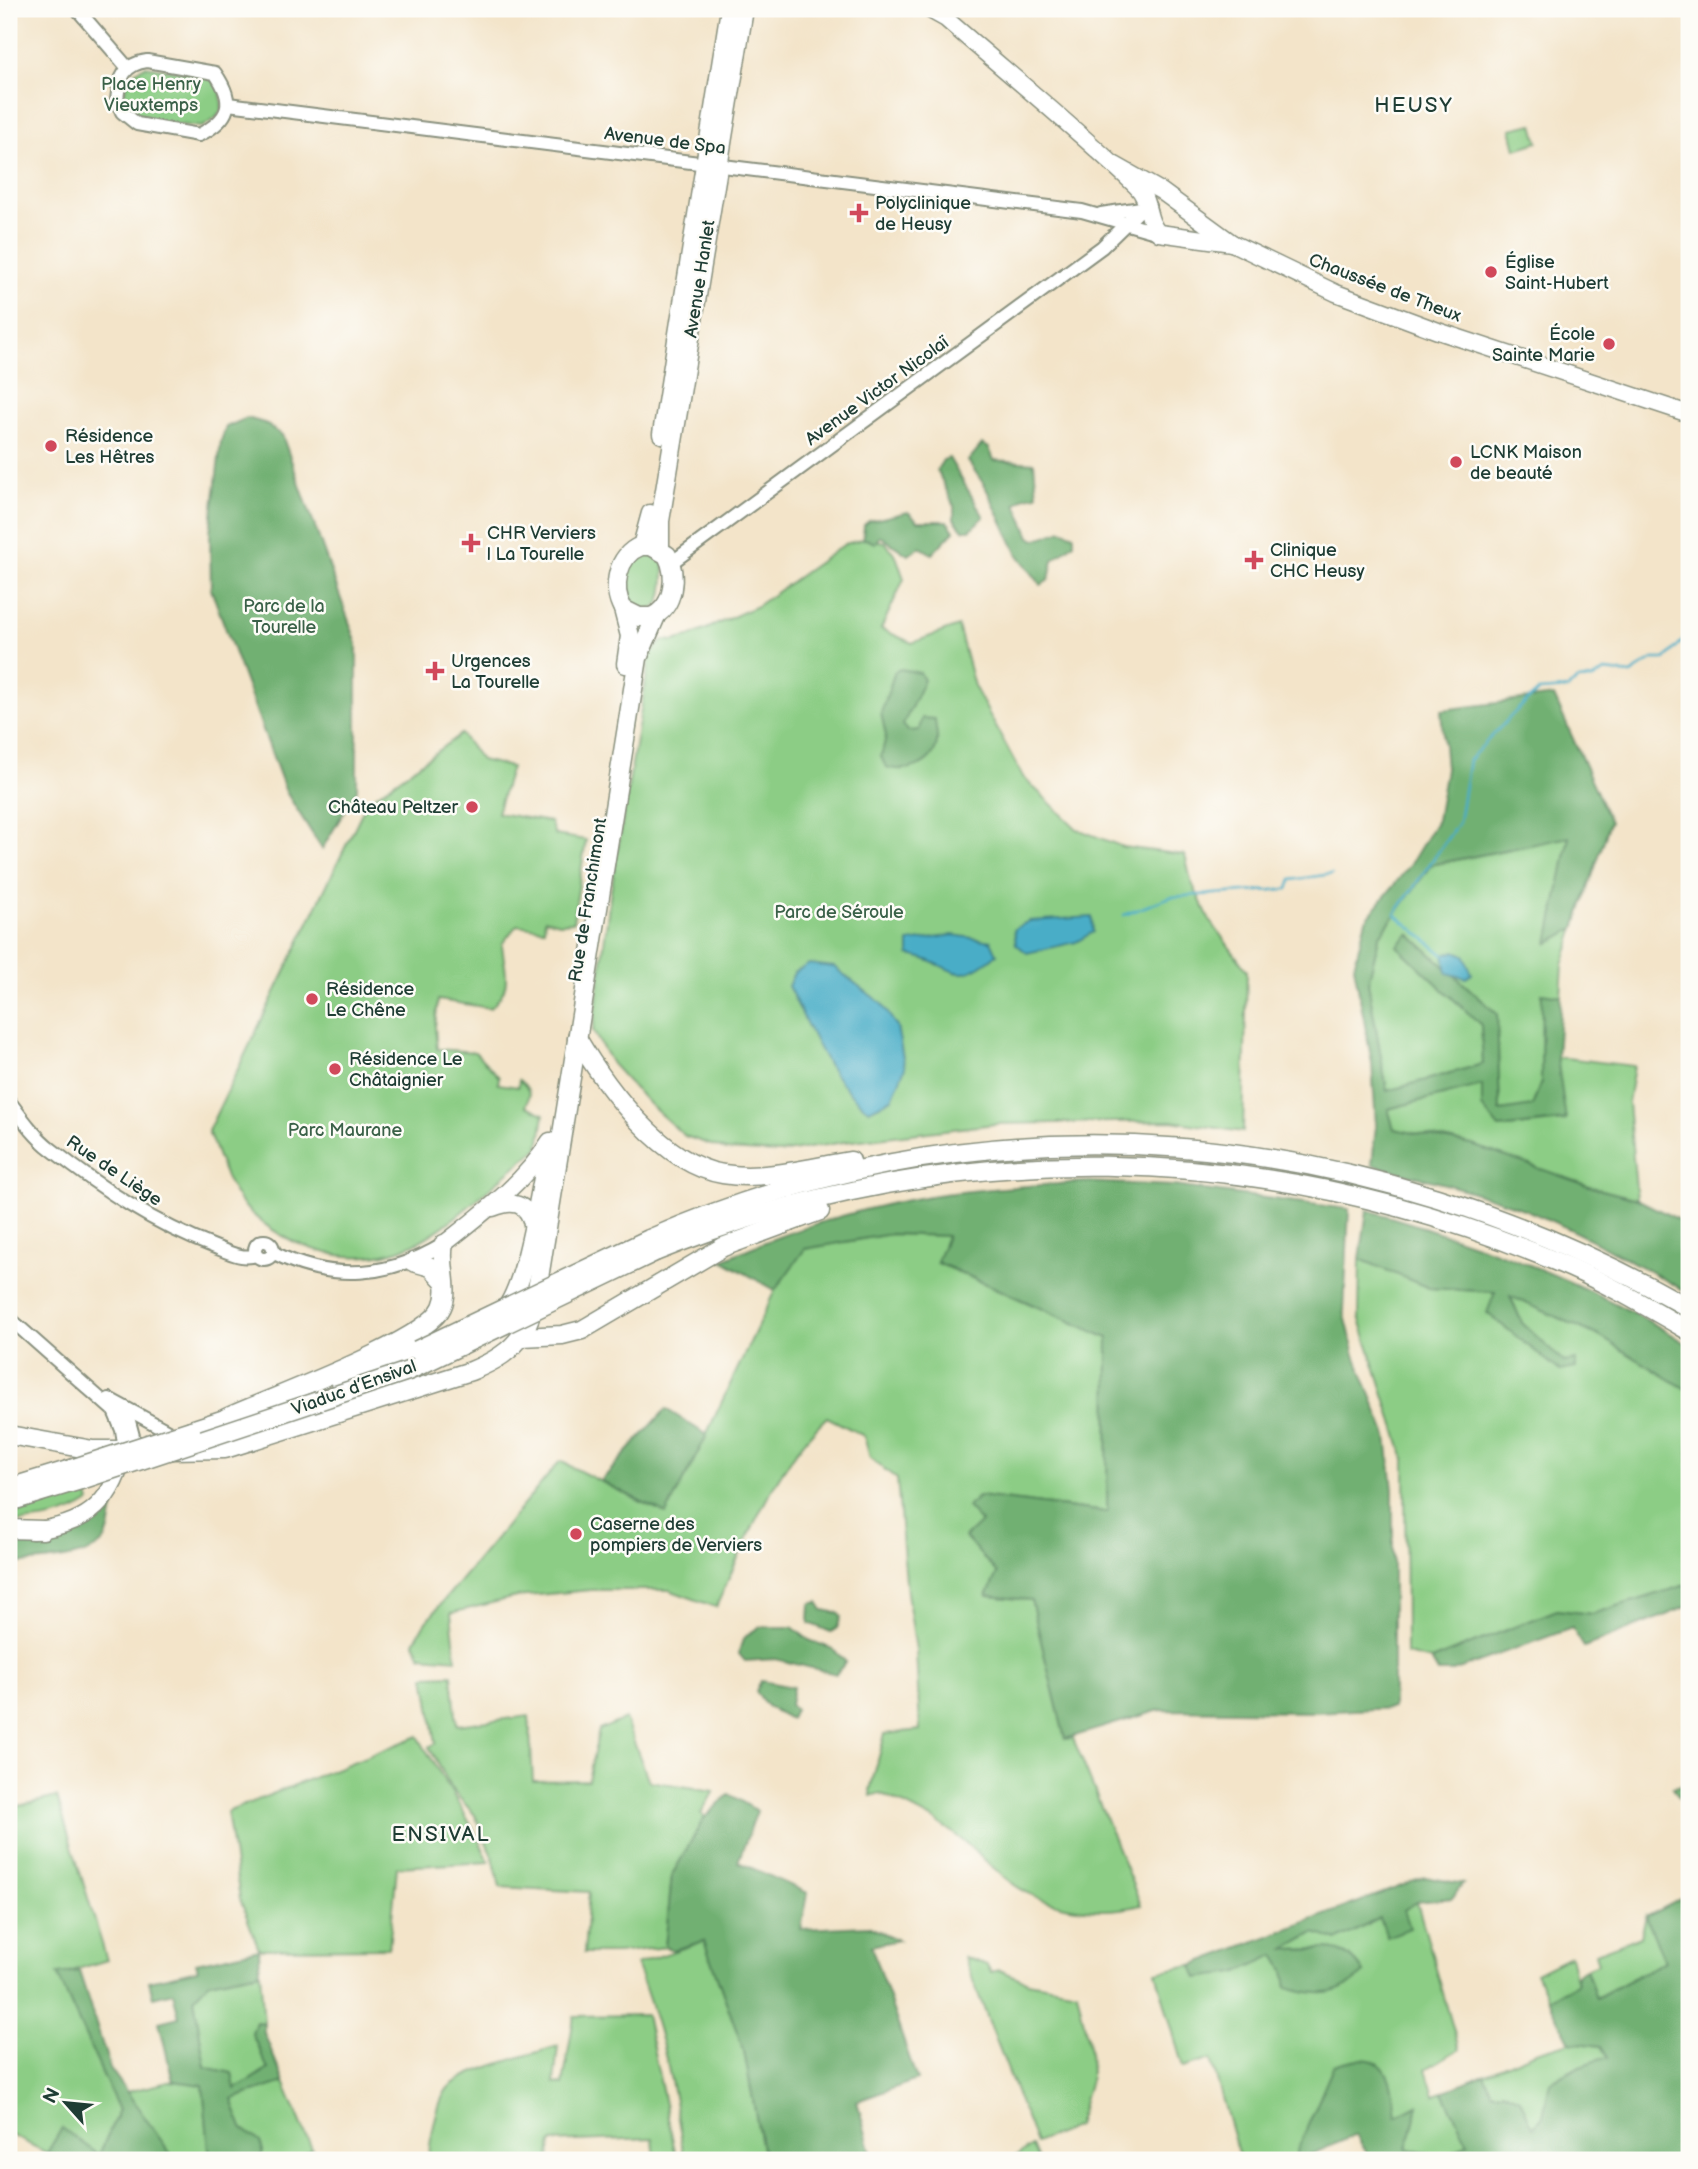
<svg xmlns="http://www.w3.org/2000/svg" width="1698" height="2169" viewBox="0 0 1698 2169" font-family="'Balsamiq Sans',sans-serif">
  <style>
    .green { fill: #8ccd85; stroke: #56855c; stroke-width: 2 }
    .forest { fill: #71b072; stroke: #487653; stroke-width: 2 }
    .water { fill: #48adc7; stroke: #34757e; stroke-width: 2 }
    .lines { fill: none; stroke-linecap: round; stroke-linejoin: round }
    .stream { stroke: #48adc7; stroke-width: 2.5 }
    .minor-casing { stroke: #89907e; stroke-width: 16 }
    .major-casing { stroke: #89907e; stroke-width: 19 }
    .highway-casing { stroke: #89907e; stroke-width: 21 }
    .minor { stroke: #fff; stroke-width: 12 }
    .major { stroke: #fff; stroke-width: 16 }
    .highway { stroke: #fff; stroke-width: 18 }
    .highway-bridge-casing { stroke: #89907e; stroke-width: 21; stroke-linecap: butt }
    .highway-bridge { stroke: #fff; stroke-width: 18 }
    .poi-dot { fill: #d1495b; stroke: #fdfcf7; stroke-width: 2.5 }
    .labels { text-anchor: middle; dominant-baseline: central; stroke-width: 5; stroke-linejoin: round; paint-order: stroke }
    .park-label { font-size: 18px; fill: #3a6148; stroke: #fdfcf7 }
    .street-label { font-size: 18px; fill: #1f3d34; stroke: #fdfcf7 }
    .poi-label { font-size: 18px; fill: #1f3d34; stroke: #fdfcf7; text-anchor: start }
    .quarter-label { font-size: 21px; letter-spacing: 2px; fill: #1f3d34; stroke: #fdfcf7 }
  </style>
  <rect width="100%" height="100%" fill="#fdfcf7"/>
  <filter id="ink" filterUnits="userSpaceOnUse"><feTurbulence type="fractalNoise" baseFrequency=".0143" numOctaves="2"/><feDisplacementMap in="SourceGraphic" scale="14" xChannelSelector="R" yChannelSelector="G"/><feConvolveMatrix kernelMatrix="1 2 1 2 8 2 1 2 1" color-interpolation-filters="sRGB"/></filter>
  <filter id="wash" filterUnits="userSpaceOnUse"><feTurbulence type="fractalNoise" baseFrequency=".00686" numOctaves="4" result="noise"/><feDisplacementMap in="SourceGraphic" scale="28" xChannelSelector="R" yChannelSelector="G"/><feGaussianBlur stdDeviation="1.57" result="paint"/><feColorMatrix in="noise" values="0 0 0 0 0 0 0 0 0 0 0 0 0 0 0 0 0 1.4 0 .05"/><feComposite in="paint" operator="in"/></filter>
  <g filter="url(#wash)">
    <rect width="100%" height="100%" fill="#f3e4c9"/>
    <!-- green -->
    <g class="green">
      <path d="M145,66L208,76L221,89L222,109L216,118L202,127L142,121L127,109L123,98L128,76Z"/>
      <path d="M1533,124L1538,142L1516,149L1511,129Z"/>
      <path d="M864,539L885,542L896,556L904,579L881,629L912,643L958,626L974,686L1023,777L1077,829L1123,847L1185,855L1191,881L1209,919L1247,971L1243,1132L1172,1121L995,1124L844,1142L780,1153L726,1150L685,1136L650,1105L612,1064L593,1031L610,897L650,655L663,640L674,641L691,636L757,606L845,544Z"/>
      <path d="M649,552L664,562C664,594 665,625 624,600L623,574L631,557Z"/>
      <path d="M461,734L481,760L511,767L497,813L550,822L555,835L586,840L573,922L559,923L545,919L544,929L517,925L502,944C504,971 515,986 490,1008L438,1000L435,1027L437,1049L475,1052L499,1077L498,1084L518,1087L519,1080C530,1088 531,1095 526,1106L544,1114L539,1148C499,1176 454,1226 412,1245C355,1271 288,1250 246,1208C227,1189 218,1155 208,1131L367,802Z"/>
      <path d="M1569,837L1549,943L1575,928L1563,965L1561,996L1542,994L1541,1082L1532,1107L1500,1111L1497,1014L1409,934L1398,947L1481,1025L1483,1064L1387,1091L1368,983L1379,937L1431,865Z"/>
      <path d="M1557,1057L1634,1066L1628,1103L1637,1199L1598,1189L1472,1145L1394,1129L1388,1109L1482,1085L1499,1128L1565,1121Z"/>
      <path d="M891,1234L947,1236L937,1263L1108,1338L1107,1512L979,1496L981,1522L998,1573L987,1596L1031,1600L1065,1739L1073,1738L1141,1905C1096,1917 1039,1907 1004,1877C985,1861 967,1842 946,1828C926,1814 903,1804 880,1793L871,1796L870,1790L885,1734L920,1730L916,1650L907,1593L897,1479L870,1458L864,1436L827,1417C774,1467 746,1541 716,1607L669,1590H591L516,1597L451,1613L456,1659L421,1656L414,1642L425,1623L560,1461L657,1510L687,1475L775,1290L804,1249Z"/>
      <path d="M1360,1259L1429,1288L1495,1292L1488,1313L1564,1362L1522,1323L1510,1295L1599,1336L1689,1391V1584L1592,1614L1557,1610L1431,1660L1406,1654L1405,1460L1359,1316Z"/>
      <path d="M87,1493L90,1502C65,1519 38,1521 9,1523V1515Z"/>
      <path d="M452,1675L457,1725L529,1716L533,1781L588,1780L599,1730L625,1719L649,1781L714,1791L701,1813L705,1817L672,1875L665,1947L617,1953H584L589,1892L500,1887L494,1861L475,1815L453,1791L429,1747L436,1743L425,1676Z"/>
      <path d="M418,1736C442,1779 470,1817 489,1862L397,1867L389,1948L259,1949L240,1899L227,1812Z"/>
      <path d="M57,1797L107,1960L58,1975L119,2110L99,2155L62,2129L47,2153L9,2134V1808Z"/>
      <path d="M1417,1902L1459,2049L1426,2069L1434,2095L1443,2092L1468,2142L1446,2157L1406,2149L1417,2105L1396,2117L1303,2140L1296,2153L1298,2160H1240L1211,2059L1183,2068L1156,1972L1192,1965L1197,1978L1275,1955L1284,1970L1287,1987L1364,1973C1347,1941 1314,1950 1283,1950L1314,1933L1338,1940L1380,1918L1387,1937L1403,1910Z"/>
      <path d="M1646,1917L1665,1961L1596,1998L1586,1969L1598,1964L1595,1953L1641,1936Z"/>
      <path d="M704,1941L744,2051L764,2160H684C676,2094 661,2026 636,1964Z"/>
      <path d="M1570,1956L1577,1984L1548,1999L1536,1973Z"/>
      <path d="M964,1957L987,1965L991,1972L1000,1970L1028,1982L1077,1991L1090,2051L1091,2076L1077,2126L1036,2143Z"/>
      <path d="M260,1972L264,2023L256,2022L252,2034L268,2068L235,2090L232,2073L205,2067L194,1998L209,1982Z"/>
      <path d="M646,2015L677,2160H655L653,2138L551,2142L549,2160H428C430,2142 437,2099 449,2087C466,2070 533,2054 558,2046L554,2083L563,2085L574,2016Z"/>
      <path d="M1570,2042L1601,2046L1608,2058L1580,2066L1550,2082L1543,2117L1532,2128L1492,2092L1484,2074L1536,2052Z"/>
      <path d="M173,2081L203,2084L210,2160H175L126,2092Z"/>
      <path d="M284,2082L312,2149L293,2160H259L263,2151L260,2142L242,2128L232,2099Z"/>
      <path d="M1032,2146L1038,2160H1010Z"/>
    </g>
    <!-- forest -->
    <g class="forest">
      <path d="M247,418L264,423L282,435L357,644V790L322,849L286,792L211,589L210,532L221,441L226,427Z"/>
      <path d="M982,444L989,448L994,460L1034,463L1037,495L1025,497L1016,504L1030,537L1035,540L1062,530L1074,535V543L1053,560L1049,580L1041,585L1018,555L985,486L968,461Z"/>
      <path d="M949,458L984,517L970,530H963L954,519V506L937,470L943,460Z"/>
      <path d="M908,512L918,521H947L954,531L932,554L920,547L908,555L880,536L875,543L863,538L864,525L869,521Z"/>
      <path d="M901,669L920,673L924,680L903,725L908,731L919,730L922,718L935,719C935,726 938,735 937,742C933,767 905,773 886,767L881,757L886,736L881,713L895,671Z"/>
      <path d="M1554,696L1610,822L1575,928L1548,943L1569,837L1431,865L1379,937L1368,983L1387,1091L1483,1064L1481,1025L1397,946L1409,934L1497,1014L1500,1111L1532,1106L1541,1082L1542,993L1561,996L1557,1057L1566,1120L1499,1128L1482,1107V1085L1388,1109L1394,1129L1472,1145L1598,1189L1637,1199L1689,1225V1293C1636,1264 1583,1233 1526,1210C1476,1191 1423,1178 1372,1165L1376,1125L1372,1063L1354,966L1366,920L1410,865L1437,820L1446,769L1441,710Z"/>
      <path d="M1085,1182L1174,1186L1349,1209L1344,1311L1355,1355L1387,1436L1393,1489V1708L1314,1712L1160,1710L1065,1739L1031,1600L987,1596L997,1573L965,1537L981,1522L967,1507L979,1496L1107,1512L1108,1338L937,1262L947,1236L891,1234L805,1249L775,1290L722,1260C791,1229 861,1207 936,1195C985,1188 1035,1186 1085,1182Z"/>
      <path d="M1367,1210C1480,1243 1589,1282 1689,1345V1391L1599,1336L1510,1296L1522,1323L1564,1362L1576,1360V1368L1560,1371L1487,1313L1495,1292L1429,1288L1360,1259Z"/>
      <path d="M666,1409L707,1435L666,1514L601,1481Z"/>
      <path d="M113,1509C110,1521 111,1531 104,1541C89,1560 33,1562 9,1564V1544C48,1540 81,1535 113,1509Z"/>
      <path d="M1689,1584V1606L1584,1647L1572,1628L1450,1672H1438L1431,1660L1557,1610L1592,1614Z"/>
      <path d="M818,1602L823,1610L838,1613L841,1617L837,1628L831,1632L809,1623L810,1604Z"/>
      <path d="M760,1627H792L809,1640L833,1649L846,1662L836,1674L775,1659L745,1661L739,1654C741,1638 747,1634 760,1627Z"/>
      <path d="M761,1681L793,1687L790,1705L795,1710L790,1719L768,1707L756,1692Z"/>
      <path d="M1689,1784V1815L1673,1787Z"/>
      <path d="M729,1794L757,1811L738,1862L808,1893L801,1929L868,1926L898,1940L871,1946L917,2080L857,2101L873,2160H764L744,2051L704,1941L673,1950L665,1947L672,1875L705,1817Z"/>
      <path d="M1425,1877L1463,1884L1452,1898L1417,1902L1404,1910L1410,1928L1387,1937L1380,1918L1338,1940L1314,1933L1285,1949C1317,1954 1341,1936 1364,1973C1337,1997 1320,1997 1287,1987L1284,1970L1275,1955L1236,1973L1197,1978L1192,1965Z"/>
      <path d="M1689,1895V2160H1371L1356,2135L1298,2160L1296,2153L1334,2065C1385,2047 1392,2072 1396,2116L1418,2105L1407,2149L1446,2157L1468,2143L1443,2092L1484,2074L1492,2092L1503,2091L1520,2099L1533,2127L1543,2117L1550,2082L1580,2066L1608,2057L1601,2046L1570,2042L1548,1999L1577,1984V1974L1586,1969L1596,1998L1665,1961L1646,1917Z"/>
      <path d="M259,1949L260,1972L209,1982L194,1998L205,2067L232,2073L235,2089L268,2069L252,2034L256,2022L264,2023V2033L284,2082L232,2099L242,2128L260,2142L263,2151L259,2160H210L203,2085L173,2081L159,2022L179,2017L173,1992L153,1997L149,1981L198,1970L196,1963Z"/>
      <path d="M79,1971L110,2068L175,2160H63L47,2153L62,2128L99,2155L119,2110L57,1974Z"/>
    </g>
    <!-- water -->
    <g class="water">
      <path d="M1092,917L1093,932L1076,942L1027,953L1016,944L1014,929L1029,921Z"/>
      <path d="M953,935L991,941L997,954C952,991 957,964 909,955V942Z"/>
      <path d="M1455,951L1464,955L1472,974L1466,978L1447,973L1444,955Z"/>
      <path d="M809,964L834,967L882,1004L897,1027L905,1068L892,1099L869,1110C829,1082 810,1028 788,986L794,973Z"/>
    </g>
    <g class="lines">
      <!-- stream -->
      <g class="stream">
        <path d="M1124,915L1170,897L1288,889L1291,880L1332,874"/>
        <path d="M1444,955L1395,914L1459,822L1469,760L1516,711L1539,691L1567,689L1577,680L1593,679L1605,671L1631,674L1653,659H1665L1684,639"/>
      </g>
    </g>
  </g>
  <g filter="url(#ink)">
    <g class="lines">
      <!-- minor casing -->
      <g class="minor-casing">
        <g id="minor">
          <path d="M77,9L127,67"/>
          <path d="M147,61L215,73C236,103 230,119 199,135L137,124L122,112L117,100C119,78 124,64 147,61Z"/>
          <path d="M228,104L1082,211L1159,233"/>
          <path d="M1101,214L1141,208"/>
          <path d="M671,563L1102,247L1141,209L1149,206"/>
          <path d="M9,1101C21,1117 34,1136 51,1149C102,1189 154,1224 215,1247C228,1252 243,1260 256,1255"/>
          <circle cx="264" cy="1250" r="9"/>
          <path d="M274,1253C332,1282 390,1277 444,1244"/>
          <path d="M9,1318L114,1411L122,1430L125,1450"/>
          <path d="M109,1399L179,1437"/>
          <path d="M125,1450L133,1436L126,1410"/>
        </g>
      </g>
      <!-- major casing -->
      <g class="major-casing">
        <g id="major">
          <path d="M928,9L946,19C1010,75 1076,128 1136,186C1151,200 1145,220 1159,233L1232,243"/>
          <path d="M1115,165L1161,191L1232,243L1336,293L1438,331L1689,414"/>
          <path d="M641,546L650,513"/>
          <path d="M493,1208C512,1200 527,1202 532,1224"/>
          <path d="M444,1244C482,1214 525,1182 550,1141"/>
          <path d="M32,1531C83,1525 110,1507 123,1457"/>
        </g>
      </g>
      <!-- highway casing -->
      <g class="highway-casing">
        <g id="highway">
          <path d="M662,434L730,9"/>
          <path d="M641,546H651L667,555C677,574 675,608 651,617H639L623,609C611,588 617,555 641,546Z"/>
          <path d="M660,549V521L744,9"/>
          <path d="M623,609L630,636L626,664"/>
          <path d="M577,1038C606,1087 663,1165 723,1174C764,1181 811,1167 851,1161"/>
          <path d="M649,1239C995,1087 1364,1124 1689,1308"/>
          <path d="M655,1252C950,1132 1263,1139 1555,1261C1602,1280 1646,1306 1689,1331"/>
          <path d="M413,1262L431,1267L443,1280"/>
          <path d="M503,1312C527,1287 540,1189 548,1152"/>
          <path d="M522,1337L562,1335L582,1330L723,1247L820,1211"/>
          <path d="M340,1380L417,1350"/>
          <path d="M226,1418C267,1399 427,1342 442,1307C451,1288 439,1265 444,1244"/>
          <path d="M191,1430L237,1415"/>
          <path d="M9,1435L93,1450H123"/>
          <path d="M172,1450L225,1449L471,1371C523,1350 530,1329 539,1278L638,658L656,616"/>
          <path d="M9,1488L74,1468"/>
          <path d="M9,1502L81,1480"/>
          <path d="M9,1529L43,1530"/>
        </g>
      </g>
      <!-- minor -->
      <use href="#minor" class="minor"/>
      <!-- major -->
      <use href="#major" class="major"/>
      <!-- highway -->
      <use href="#highway" class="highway"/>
      <!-- highway-bridge casing -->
      <g class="highway-bridge-casing">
        <g id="highway-bridge">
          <path d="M417,1350L649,1239"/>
          <path d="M74,1468L191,1430"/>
          <path d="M81,1480L408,1371L655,1252"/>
        </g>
      </g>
      <!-- highway-bridge -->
      <use href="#highway-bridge" class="highway-bridge"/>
    </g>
  </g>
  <!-- markers -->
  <g class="poi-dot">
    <path d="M855.5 202.5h7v7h7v7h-7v7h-7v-7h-7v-7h7z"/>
    <circle cx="1491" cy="272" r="7"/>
    <circle cx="1609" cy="344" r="7"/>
    <circle cx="51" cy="446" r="7"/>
    <circle cx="1456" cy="462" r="7"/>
    <path d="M467.5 532.5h7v7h7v7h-7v7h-7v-7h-7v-7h7z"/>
    <path d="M1250.5 549.5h7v7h7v7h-7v7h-7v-7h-7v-7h7z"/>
    <path d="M431.5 660.5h7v7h7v7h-7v7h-7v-7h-7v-7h7z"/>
    <circle cx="472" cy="807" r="7"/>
    <circle cx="312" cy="999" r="7"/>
    <circle cx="335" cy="1069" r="7"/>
    <circle cx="576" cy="1534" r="7"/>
  </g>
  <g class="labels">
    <!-- park labels -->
    <g class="park-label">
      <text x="151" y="84">Place Henry<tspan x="151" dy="21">Vieuxtemps</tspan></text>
      <text x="284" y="606">Parc de la<tspan x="284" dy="21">Tourelle</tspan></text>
      <text x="839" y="912">Parc de Séroule</text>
      <text x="345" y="1130">Parc Maurane</text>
    </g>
    <!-- street labels -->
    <g class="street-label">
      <text transform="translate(665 141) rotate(7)">Avenue de Spa</text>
      <text transform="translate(700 279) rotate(-81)">Avenue Hanlet</text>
      <text transform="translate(1385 288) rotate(21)">Chaussée de Theux</text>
      <text transform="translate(877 391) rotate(-36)">Avenue Victor Nicolaï</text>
      <text transform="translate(588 900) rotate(-81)">Rue de Franchimont</text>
      <text transform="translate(114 1171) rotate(34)">Rue de Liège</text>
      <text transform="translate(354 1388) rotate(-20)">Viaduc d’Ensival</text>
    </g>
    <!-- poi labels -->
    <g class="poi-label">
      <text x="875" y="203">Polyclinique<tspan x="875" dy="21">de Heusy</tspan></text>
      <text x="1505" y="262">Église<tspan x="1505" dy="21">Saint-Hubert</tspan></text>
      <text x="1595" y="334" text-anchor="end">École<tspan x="1595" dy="21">Sainte Marie</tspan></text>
      <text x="65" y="436">Résidence<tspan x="65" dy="21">Les Hêtres</tspan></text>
      <text x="1470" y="452">LCNK Maison<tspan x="1470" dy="21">de beauté</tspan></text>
      <text x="487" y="533">CHR Verviers<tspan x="487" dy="21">| La Tourelle</tspan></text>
      <text x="1270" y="550">Clinique<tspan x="1270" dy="21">CHC Heusy</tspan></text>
      <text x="451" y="661">Urgences<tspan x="451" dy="21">La Tourelle</tspan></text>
      <text x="458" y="807" text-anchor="end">Château Peltzer</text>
      <text x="326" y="989">Résidence<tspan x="326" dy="21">Le Chêne</tspan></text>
      <text x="349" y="1059">Résidence Le<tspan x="349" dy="21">Châtaignier</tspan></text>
      <text x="590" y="1524">Caserne des<tspan x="590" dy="21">pompiers de Verviers</tspan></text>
    </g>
    <!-- quarter labels -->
    <g class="quarter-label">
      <text x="1414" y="105">HEUSY</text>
      <text x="441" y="1834">ENSIVAL</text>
    </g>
  </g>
  <!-- margin -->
  <rect width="1698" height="2169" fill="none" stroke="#fdfcf7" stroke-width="35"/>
  <!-- north arrow -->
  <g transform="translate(66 2103) rotate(297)" stroke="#fdfcf7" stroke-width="5" paint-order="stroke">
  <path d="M0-5L12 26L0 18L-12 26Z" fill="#1f3d34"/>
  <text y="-10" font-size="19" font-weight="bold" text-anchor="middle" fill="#1f3d34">N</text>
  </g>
</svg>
